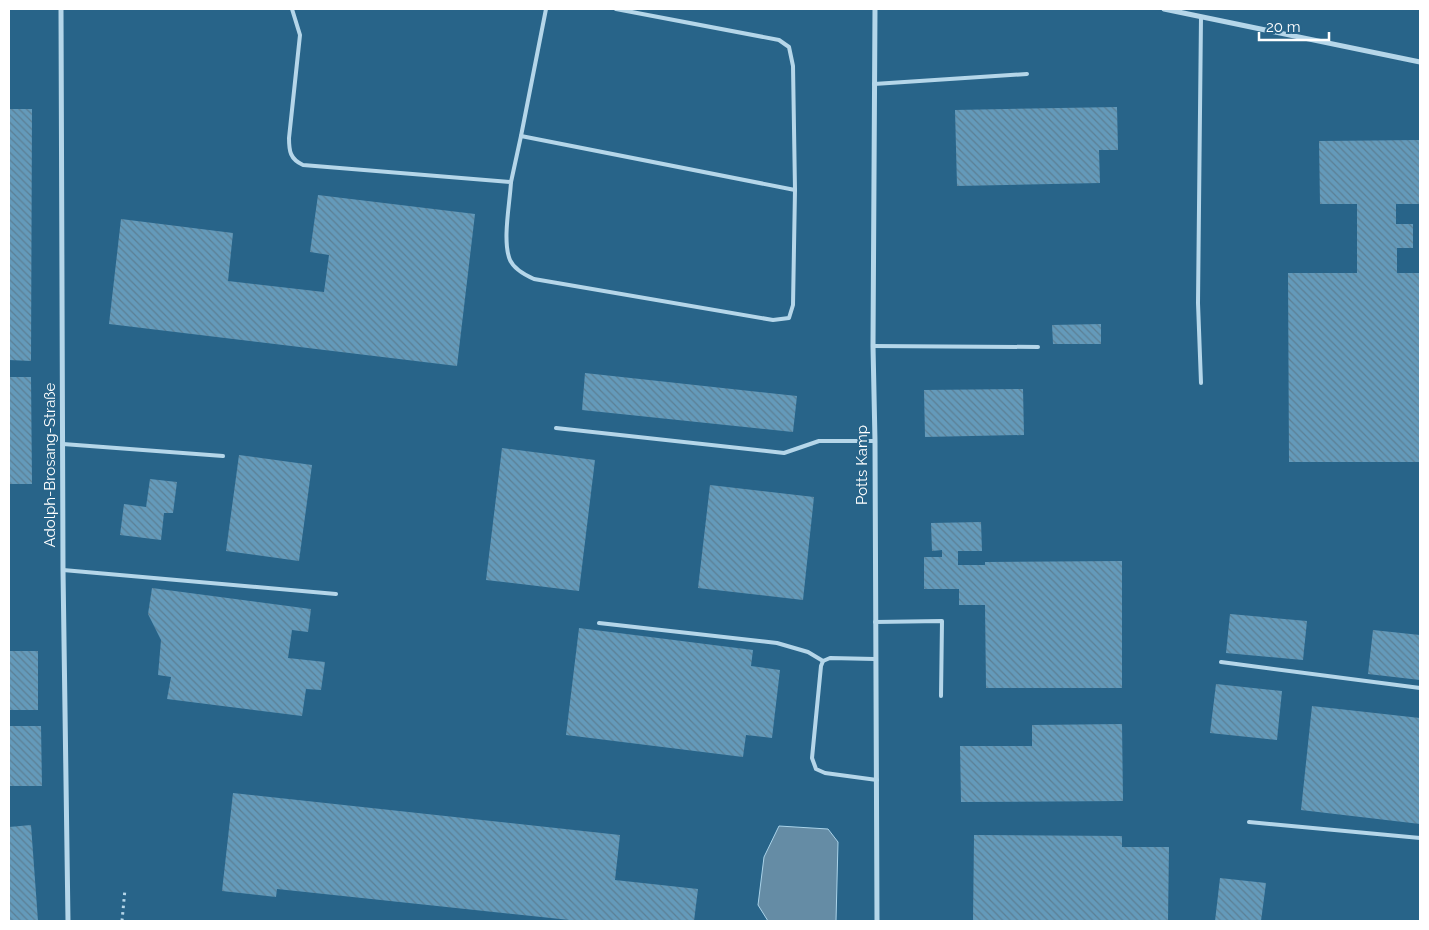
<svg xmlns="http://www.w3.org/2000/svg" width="1429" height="930" viewBox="0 0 1429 930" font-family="Raleway,sans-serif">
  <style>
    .water { fill: #658ca5; stroke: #aad3e9 }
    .building { fill: url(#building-back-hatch) }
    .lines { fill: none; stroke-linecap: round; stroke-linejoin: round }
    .path { stroke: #b5d6e9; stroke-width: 3; stroke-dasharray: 2.5 4; stroke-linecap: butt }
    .lane { stroke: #b5d6e9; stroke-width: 4 }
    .street { stroke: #b5d6e9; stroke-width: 5 }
    .labels { text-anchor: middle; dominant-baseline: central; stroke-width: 4; stroke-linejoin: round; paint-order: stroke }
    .street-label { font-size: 15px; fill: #fff; stroke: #286489 }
  </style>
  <defs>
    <pattern id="building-back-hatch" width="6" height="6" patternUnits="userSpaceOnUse" patternTransform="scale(1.25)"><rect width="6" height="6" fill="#649aba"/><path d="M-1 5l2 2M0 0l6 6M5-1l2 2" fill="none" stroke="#5c7f94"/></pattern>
  </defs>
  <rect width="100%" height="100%" fill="#286489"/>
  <!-- water -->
  <path class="water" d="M779,826L828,829L838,842L836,921H768L758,905L764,857Z"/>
  <!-- building -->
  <g class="building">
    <path d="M1117,107L1118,150H1099L1100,183L957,186L955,110Z"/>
    <path d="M9,109H32L31,361L9,360Z"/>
    <path d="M1420,140V204H1396V224H1413V248H1397V273H1420V462H1289L1288,273H1357V204H1320L1319,141Z"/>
    <path d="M318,195L475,214L457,366L109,324L121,219L233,233L228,281L324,292L329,255L310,252Z"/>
    <path d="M1101,324V344H1053L1052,325Z"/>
    <path d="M585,373L797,396L793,432L582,410Z"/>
    <path d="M9,377H31L32,484H9Z"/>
    <path d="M1023,389L1024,435L925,437L924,390Z"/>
    <path d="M502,448L595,460L579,591L486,580Z"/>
    <path d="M239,455L312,465L299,561L226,551Z"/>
    <path d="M150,479L177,482L173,513H164L161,540L120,535L124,504L146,507Z"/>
    <path d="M710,485L814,497L803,600L698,588Z"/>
    <path d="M981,522L982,551H958V565H985V562L1122,561V688H986L985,605H959V589H924V557H942V550L932,551L931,523Z"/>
    <path d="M152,588L311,609L308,632L292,630L288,658L325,662L321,690L306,689L302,716L167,699L171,677L158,675L161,640L148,614Z"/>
    <path d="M1230,614L1307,621L1303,660L1226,653Z"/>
    <path d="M579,628L753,650L751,666L780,670L772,738L746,735L743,757L566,735Z"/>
    <path d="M1373,630L1420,635V680L1368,674Z"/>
    <rect x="9" y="651" width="29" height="59"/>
    <path d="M1216,684L1282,691L1277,740L1210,733Z"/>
    <path d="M1312,706L1420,718V824L1301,810Z"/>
    <path d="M1122,724L1123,801L961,802L960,746H1032V725Z"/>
    <path d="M9,726H41L42,786H9Z"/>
    <path d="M233,793L620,835L615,880L698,889L694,921H579L277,889L276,897L222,891Z"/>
    <path d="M31,825L38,921H9V827Z"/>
    <path d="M974,835L1122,836V847H1169L1168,921H973Z"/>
    <path d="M1220,878L1266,883L1261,921H1215Z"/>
  </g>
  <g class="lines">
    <!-- path -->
    <path class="path" d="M122,921L125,889"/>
    <!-- lane -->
    <g class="lane">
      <path d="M292,9L300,35L289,138C289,151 290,159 303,165L511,182C510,203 502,241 510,260C514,269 525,275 534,279L773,320L789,318L793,305L795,190L793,66L789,47L779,40L616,9"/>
      <path d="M1201,17L1198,303L1201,383"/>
      <path d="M874,84L1027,74"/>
      <path d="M521,136L546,9"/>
      <path d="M511,182L521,136L795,190"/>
      <path d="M873,346L1038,347"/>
      <path d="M556,428L784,453L819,441H875"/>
      <path d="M63,444L223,456"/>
      <path d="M63,570L336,594"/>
      <path d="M875,622L942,621L941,696"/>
      <path d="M599,623L777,643L808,652L823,661"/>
      <path d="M875,659L830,658L823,661L821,666L812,758L816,769L825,773L877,780"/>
      <path d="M1221,662L1420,688"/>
      <path d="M1249,822L1420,838"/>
    </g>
    <!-- street -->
    <g class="street">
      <path d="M61,9L63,570L68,921"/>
      <path d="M875,9L873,346L875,441L877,921"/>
      <path d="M1164,9L1420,62"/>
    </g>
  </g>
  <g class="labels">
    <!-- street labels -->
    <g class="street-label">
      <text transform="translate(50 465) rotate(-90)">Adolph-Brosang-Straße</text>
      <text transform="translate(862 465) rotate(-90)">Potts Kamp</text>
    </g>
  </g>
  <!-- border -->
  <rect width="1429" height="930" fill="none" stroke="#ffffff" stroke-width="20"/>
  <!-- scale -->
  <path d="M1259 32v8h70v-8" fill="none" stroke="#ffffff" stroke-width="2.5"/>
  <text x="1266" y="32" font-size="15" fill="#ffffff" stroke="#286489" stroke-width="4" paint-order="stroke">20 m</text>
</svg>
